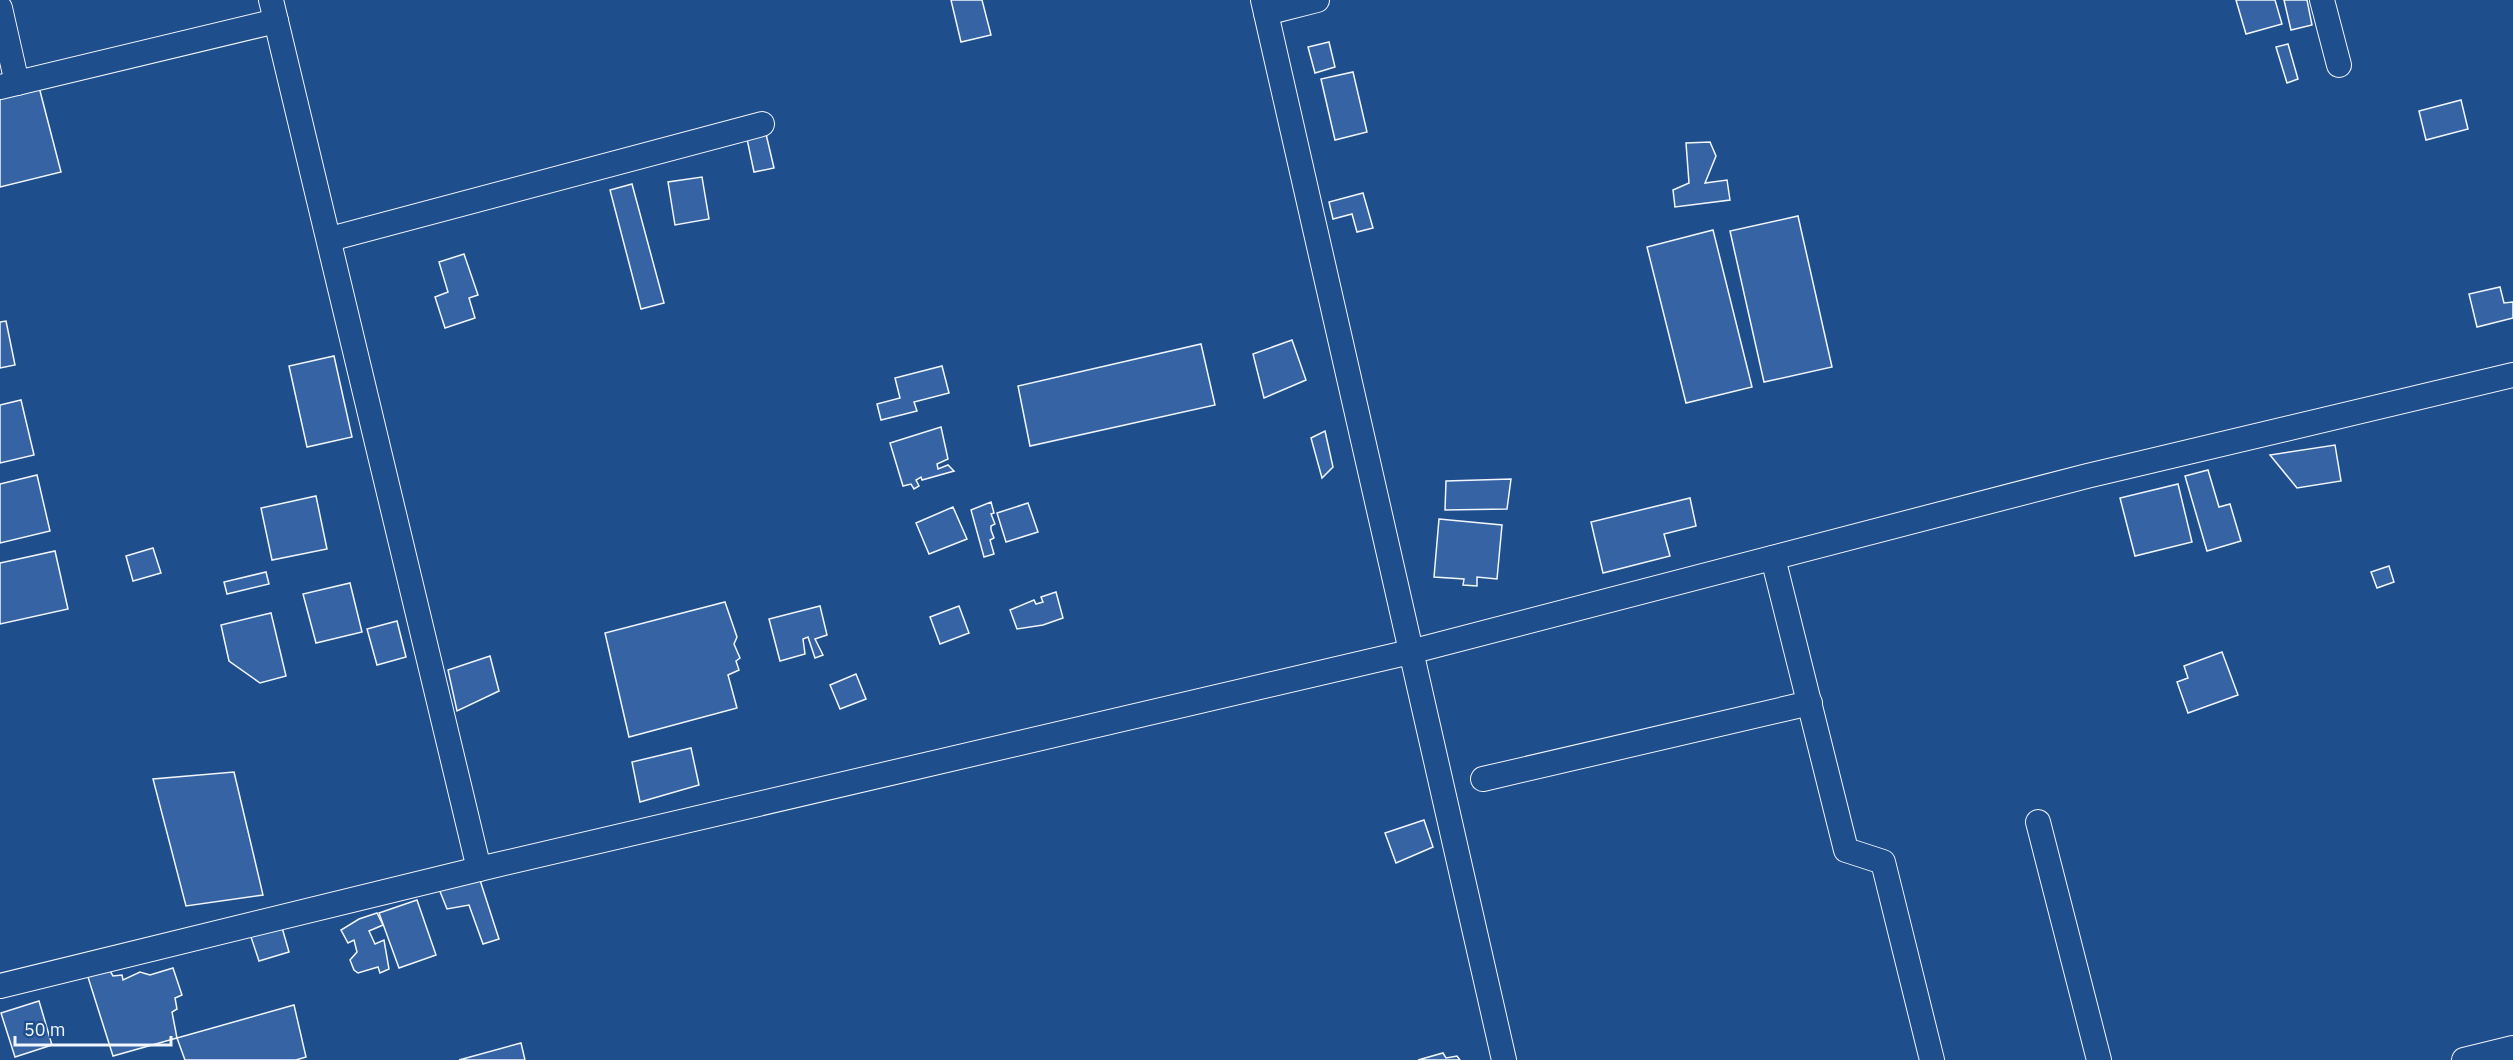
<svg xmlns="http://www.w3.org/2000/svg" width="2513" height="1060" viewBox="0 0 2513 1060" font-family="'IBM Plex Sans',sans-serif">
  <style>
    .building { fill: #3563a3; stroke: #f2f6ff; stroke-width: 1.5 }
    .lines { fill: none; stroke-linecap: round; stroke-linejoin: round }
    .minor-casing { stroke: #f2f6ff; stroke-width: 26 }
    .minor { stroke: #1f4e8c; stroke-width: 24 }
  </style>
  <rect width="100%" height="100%" fill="#1f4e8c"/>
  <!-- building -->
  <g class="building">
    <path d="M951,0H982L991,35L961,42Z"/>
    <path d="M2236,0H2275L2282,24L2246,34Z"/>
    <path d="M2284,0H2307L2312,25L2291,30Z"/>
    <path d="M1329,42L1335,67L1315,73L1308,47Z"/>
    <path d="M2288,44L2298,79L2287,83L2276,47Z"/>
    <path d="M1353,72L1367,132L1335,140L1321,79Z"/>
    <path d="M39,87L61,172L0,187V97Z"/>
    <path d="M2461,100L2468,129L2426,140L2419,111Z"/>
    <path d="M766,134L774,168L754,172L747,139Z"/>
    <path d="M1710,142L1716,156L1705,183L1727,180L1730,200L1675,207L1673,190L1689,183L1686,143Z"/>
    <path d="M702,177L709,219L675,225L668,182Z"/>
    <path d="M632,184L664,303L641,309L610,190Z"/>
    <path d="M1363,193L1373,228L1357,232L1352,214L1333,219L1329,202Z"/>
    <path d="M1798,216L1832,367L1764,382L1730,231Z"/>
    <path d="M1713,230L1752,387L1686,403L1647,247Z"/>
    <path d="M464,254L478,295L469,298L475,318L445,328L435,297L448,292L439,262Z"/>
    <path d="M2500,287L2504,303L2513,302V318L2477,327L2469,294Z"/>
    <path d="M6,321L15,365L0,368V322Z"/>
    <path d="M1292,340L1306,380L1264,398L1253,354Z"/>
    <path d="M1201,344L1215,405L1030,446L1018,386Z"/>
    <path d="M334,356L352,437L307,447L289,366Z"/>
    <path d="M942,366L949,393L914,402L917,411L881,420L877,404L900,398L895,378Z"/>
    <path d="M21,400L34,455L0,463V405Z"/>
    <path d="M941,427L948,459L937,464L938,469L948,465L954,471L922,480L921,477L916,480L919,486L914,489L911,484L903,486L890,443Z"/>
    <path d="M1325,431L1333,467L1322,478L1311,438Z"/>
    <path d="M2335,445L2341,481L2297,488L2270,455Z"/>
    <path d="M2208,470L2219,507L2230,504L2241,541L2207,551L2185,476Z"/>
    <path d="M37,475L50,531L0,543V484Z"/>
    <path d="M1511,479L1507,509L1445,510L1446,481Z"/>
    <path d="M2178,484L2192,542L2135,556L2120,498Z"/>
    <path d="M316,496L327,549L272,560L261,508Z"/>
    <path d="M1690,498L1696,526L1664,534L1670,556L1603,573L1591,522Z"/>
    <path d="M991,502L994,513L991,514L995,524L991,526V530L994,538L990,540L994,554L984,557L971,510Z"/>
    <path d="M1028,503L1038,532L1006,542L997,513Z"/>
    <path d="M953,507L967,539L929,554L916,523Z"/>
    <path d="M1439,519L1502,525L1497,579L1477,577V586L1463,585L1464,579L1434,577Z"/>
    <path d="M153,548L161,573L133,581L126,556Z"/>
    <path d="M55,551L68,609L0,624V563Z"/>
    <path d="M2389,566L2394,582L2377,588L2371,572Z"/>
    <path d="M266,572L269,584L227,594L224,582Z"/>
    <path d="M350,583L362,632L316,643L303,594Z"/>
    <path d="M1056,592L1063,618L1043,625L1017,629L1010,610L1034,600L1036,604L1043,602L1041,597Z"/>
    <path d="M725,602L737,637L734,644L740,658L736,661L739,670L728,675L737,708L629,737L605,633Z"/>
    <path d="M820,606L827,635L815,639L823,655L815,658L808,637L803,639L805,654L780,661L769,619Z"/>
    <path d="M959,606L969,633L940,644L930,617Z"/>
    <path d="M271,613L286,676L260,683L229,661L221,625Z"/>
    <path d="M397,621L406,657L377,665L367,629Z"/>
    <path d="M2222,652L2238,695L2188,713L2177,682L2188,678L2184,666Z"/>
    <path d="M490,656L499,691L457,711L448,670Z"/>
    <path d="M856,674L866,699L840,709L830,685Z"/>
    <path d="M691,748L699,785L640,802L632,762Z"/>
    <path d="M234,772L263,895L186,906L153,779Z"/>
    <path d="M1424,820L1433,847L1396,863L1385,833Z"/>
    <path d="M479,877L499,939L483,944L469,905L447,909L439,889Z"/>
    <path d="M417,900L436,955L399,968L379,913Z"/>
    <path d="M377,913L383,925L369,931L375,944L384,940L389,969L380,973L378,967L358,973L354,970L350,960L357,952L354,940L348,943L341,930L359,919Z"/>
    <path d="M281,924L289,952L259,961L250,934Z"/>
    <path d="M107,966L113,976L122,975L123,980L140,972L150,975L173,968L182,995L175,998L177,1009L172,1012L177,1038L113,1056L87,974Z"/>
    <path d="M39,1001L52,1045L15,1057L1,1013Z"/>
    <path d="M294,1005L306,1057L296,1060H185L177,1038Z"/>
    <path d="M521,1043L525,1060H459Z"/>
    <path d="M1443,1053L1446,1058L1457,1056L1460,1060H1418Z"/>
  </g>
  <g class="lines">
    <!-- minor casing -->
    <g class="minor-casing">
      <g id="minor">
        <path d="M271,0L479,869"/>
        <path d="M1263,0L1504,1060"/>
        <path d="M2322,0L2339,65"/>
        <path d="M0,8L17,83"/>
        <path d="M1266,13L1317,0"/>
        <path d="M0,87L276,21"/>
        <path d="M330,239L762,124"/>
        <path d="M1773,558L1846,850L1883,862L1932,1060"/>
        <path d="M1483,779L1810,703"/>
        <path d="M2038,822L2099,1060"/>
        <path d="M0,986L479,869L1410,652L2087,476L2513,375"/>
        <path d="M2464,1060L2513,1048"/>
      </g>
    </g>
    <!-- minor -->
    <use href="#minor" class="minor"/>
  </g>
  <!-- scale -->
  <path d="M15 1036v9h156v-9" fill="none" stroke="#f2f6ff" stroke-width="3"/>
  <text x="24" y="1036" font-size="18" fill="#f2f6ff" stroke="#1f4e8c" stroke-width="4.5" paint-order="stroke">50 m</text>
</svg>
